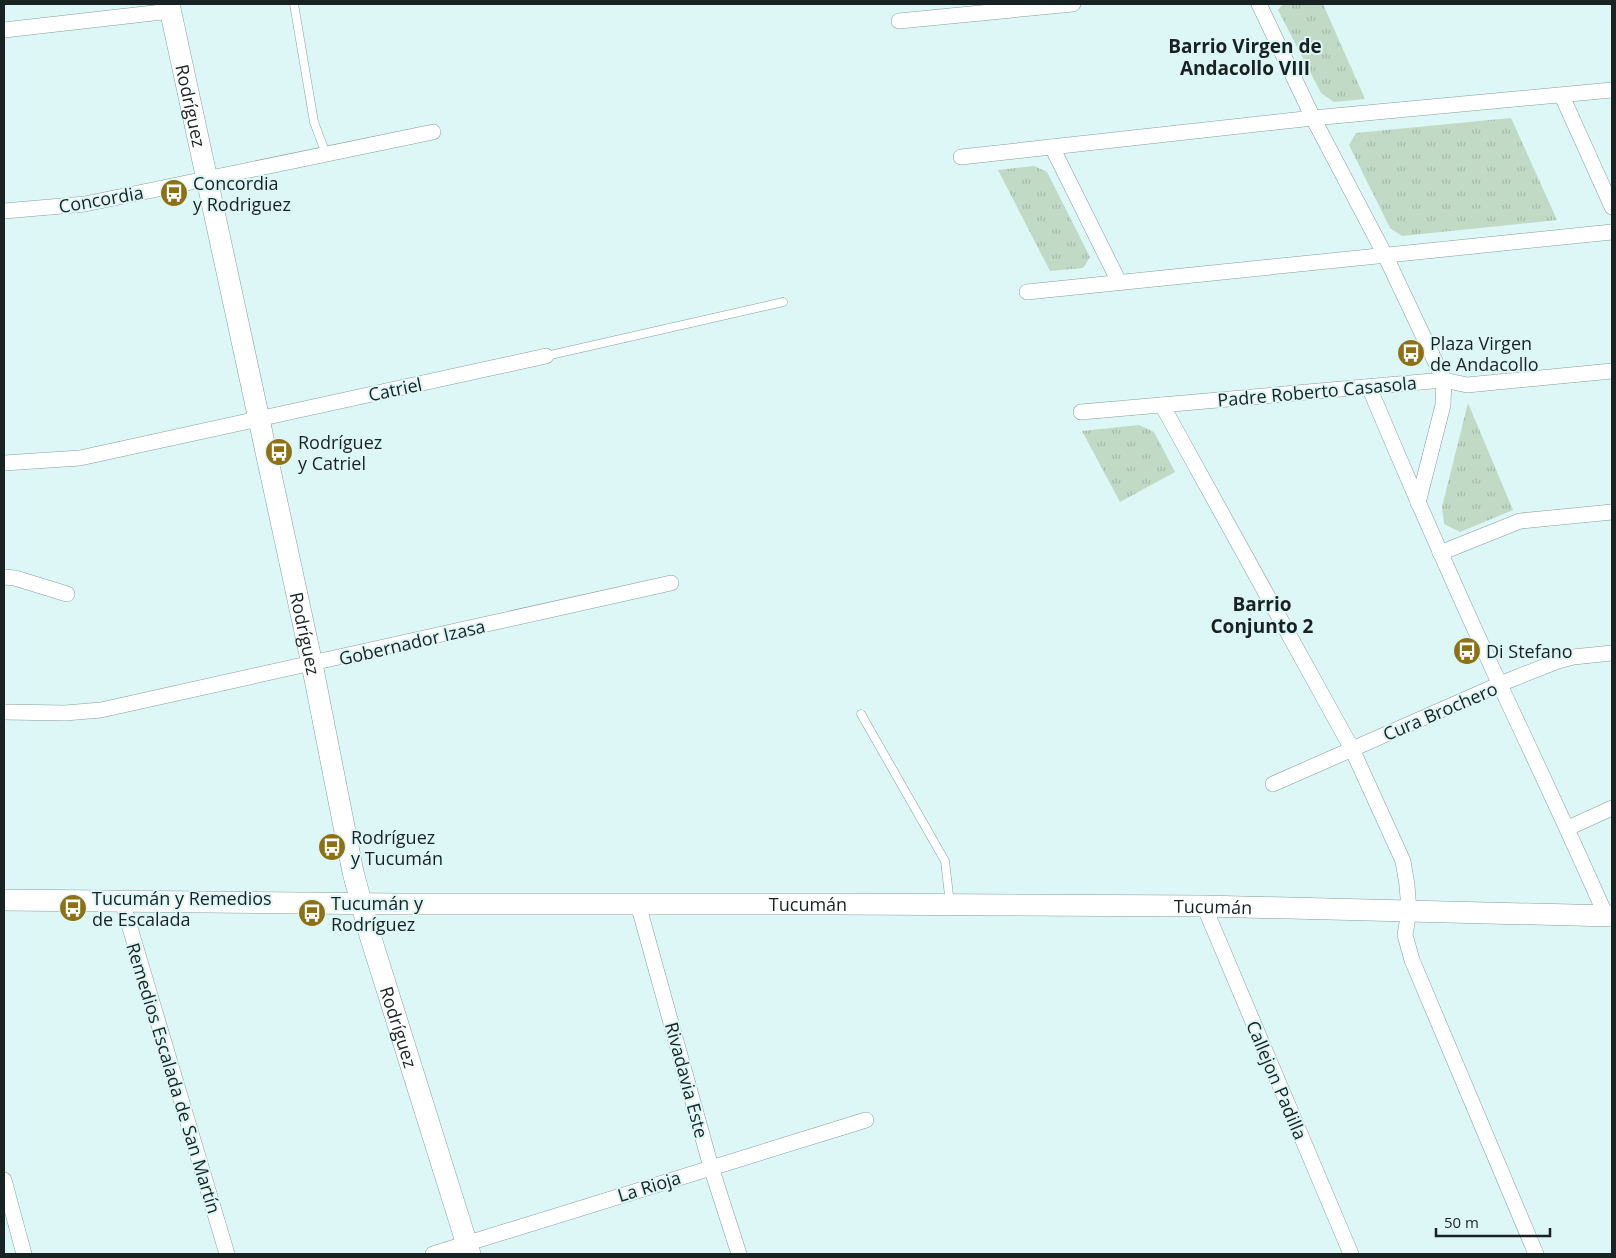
<svg xmlns="http://www.w3.org/2000/svg" width="1616" height="1258" viewBox="0 0 1616 1258" font-family="'Open Sans',sans-serif">
  <style>
    .park { fill: url(#park-tufts) }
    .lines { fill: none; stroke-linecap: round; stroke-linejoin: round }
    .service-casing { stroke: #859e9c; stroke-width: 9 }
    .minor-casing { stroke: #859e9c; stroke-width: 16 }
    .secondary-casing { stroke: #859e9c; stroke-width: 22 }
    .service { stroke: #fff; stroke-width: 8 }
    .minor { stroke: #fff; stroke-width: 15 }
    .secondary { stroke: #fff; stroke-width: 21 }
    .labels { text-anchor: middle; dominant-baseline: central; stroke-width: 4; stroke-linejoin: round; paint-order: stroke }
    .street-label { font-size: 18px; fill: #192222; stroke: #dcf7f5 }
    .poi-label { font-size: 18px; fill: #192222; stroke: #dcf7f5; text-anchor: start }
    .neighbourhood-label { font-size: 19px; font-weight: bold; fill: #192222; stroke: #dcf7f5 }
  </style>
  <defs>
    <pattern id="park-tufts" width="24" height="20" patternUnits="userSpaceOnUse" patternTransform="scale(1.25)"><rect width="24" height="20" fill="#c0dac5"/><path d="M3 7l-1-3M5 7V3M7 7l1-3M15 17l-1-3M17 17v-4M19 17l1-3" fill="none" stroke="#a4bba9"/></pattern>
  </defs>
  <rect width="100%" height="100%" fill="#dcf7f5"/>
  <!-- park -->
  <g class="park">
    <path d="M1283,4H1323L1365,99L1334,102L1321,93L1278,10Z"/>
    <path d="M1511,118L1557,220L1402,236L1390,228L1349,145L1356,133Z"/>
    <path d="M1034,166L1047,172L1090,257L1083,268L1050,271L998,170Z"/>
    <path d="M1468,403L1513,510L1460,532L1444,524L1442,507Z"/>
    <path d="M1139,425L1154,432L1175,472L1120,502L1082,431Z"/>
  </g>
  <g class="lines">
    <!-- service casing -->
    <g class="service-casing">
      <g id="service">
        <path d="M294,4L314,122L326,154"/>
        <path d="M546,356L783,302"/>
        <path d="M861,714L945,861L950,904"/>
      </g>
    </g>
    <!-- minor casing -->
    <g class="minor-casing">
      <g id="minor">
        <path d="M1259,4L1313,118L1385,255L1444,380L1443,405L1418,503"/>
        <path d="M899,21L1073,4"/>
        <path d="M4,30L171,11"/>
        <path d="M1562,96L1612,207"/>
        <path d="M1052,147L1119,282"/>
        <path d="M961,157L1313,118L1612,90"/>
        <path d="M4,211L85,204L433,132"/>
        <path d="M1027,292L1612,232"/>
        <path d="M1369,387C1411,487 1455,587 1500,685C1536,762 1572,838 1606,916"/>
        <path d="M1162,405L1352,749L1403,861L1407,885L1409,911L1405,935L1412,960L1536,1254"/>
        <path d="M1081,412L1444,380L1467,385L1612,371"/>
        <path d="M4,463L80,458L546,356"/>
        <path d="M1440,553L1520,521L1612,512"/>
        <path d="M4,577L15,578L67,594"/>
        <path d="M4,712L65,713L101,710L671,583"/>
        <path d="M1273,784L1500,684L1558,661L1573,657L1612,653"/>
        <path d="M1568,828L1612,808"/>
        <path d="M122,901L227,1254"/>
        <path d="M638,904L711,1167L739,1254"/>
        <path d="M1204,906L1351,1254"/>
        <path d="M4,1180L24,1254"/>
        <path d="M433,1254L866,1120"/>
      </g>
    </g>
    <!-- secondary casing -->
    <g class="secondary-casing">
      <g id="secondary">
        <path id="s1" d="M169,4L312,664L353,872L369,932L470,1254"/>
        <path id="s2" d="M4,900L396,904H842L1204,906L1612,916"/>
      </g>
    </g>
    <!-- service -->
    <use href="#service" class="service"/>
    <!-- minor -->
    <use href="#minor" class="minor"/>
    <!-- secondary -->
    <use href="#secondary" class="secondary"/>
  </g>
  <!-- icons -->
  <defs>
    <g id="bus-disc" transform="scale(1.4375)"><circle r="9.5" fill="#8e7015" stroke="#dcf7f5"/><path d="M-5-6H5V4H4V6H2V4H-2V6H-4V4H-5ZM-3.5-4V0h7V-4ZM-3.5 1.2v1.5H-2V1.2ZM2 1.2v1.5H3.5V1.2Z" fill="#fff"/></g>
  </defs>
  <g fill-rule="evenodd">
    <use href="#bus-disc" x="174" y="193"/>
    <use href="#bus-disc" x="1411" y="353"/>
    <use href="#bus-disc" x="279" y="452"/>
    <use href="#bus-disc" x="1467" y="651"/>
    <use href="#bus-disc" x="332" y="847"/>
    <use href="#bus-disc" x="73" y="908"/>
    <use href="#bus-disc" x="312" y="913"/>
  </g>
  <g class="labels">
    <!-- street labels -->
    <g class="street-label">
      <text stroke="none"><textPath href="#s1" startOffset="104">Rodríguez</textPath></text>
      <text transform="translate(101 199) rotate(-10)">Concordia</text>
      <text transform="translate(395 389) rotate(-12)">Catriel</text>
      <text transform="translate(1317 391) rotate(-5)">Padre Roberto Casasola</text>
      <text stroke="none"><textPath href="#s1" startOffset="644">Rodríguez</textPath></text>
      <text transform="translate(412 642) rotate(-13)">Gobernador Izasa</text>
      <text transform="translate(1440 711) rotate(-23)">Cura Brochero</text>
      <text stroke="none"><textPath href="#s2" startOffset="804">Tucumán</textPath></text>
      <text stroke="none"><textPath href="#s2" startOffset="1209">Tucumán</textPath></text>
      <text stroke="none"><textPath href="#s1" startOffset="1049">Rodríguez</textPath></text>
      <text transform="translate(174 1078) rotate(73)">Remedios Escalada de San Martín</text>
      <text transform="translate(687 1080) rotate(75)">Rivadavia Este</text>
      <text transform="translate(1277 1080) rotate(67)">Callejon Padilla</text>
      <text transform="translate(649 1186) rotate(-17)">La Rioja</text>
    </g>
    <!-- poi labels -->
    <g class="poi-label">
      <text x="193" y="183">Concordia<tspan x="193" dy="21">y Rodriguez</tspan></text>
      <text x="1430" y="343">Plaza Virgen<tspan x="1430" dy="21">de Andacollo</tspan></text>
      <text x="298" y="442">Rodríguez<tspan x="298" dy="21">y Catriel</tspan></text>
      <text x="1486" y="651">Di Stefano</text>
      <text x="351" y="837">Rodríguez<tspan x="351" dy="21">y Tucumán</tspan></text>
      <text x="92" y="898">Tucumán y Remedios<tspan x="92" dy="21">de Escalada</tspan></text>
      <text x="331" y="903">Tucumán y<tspan x="331" dy="21">Rodríguez</tspan></text>
    </g>
    <!-- neighbourhood labels -->
    <g class="neighbourhood-label">
      <text x="1245" y="46">Barrio Virgen de<tspan x="1245" dy="22">Andacollo VIII</tspan></text>
      <text x="1262" y="604">Barrio<tspan x="1262" dy="22">Conjunto 2</tspan></text>
    </g>
  </g>
  <!-- border -->
  <rect width="1616" height="1258" fill="none" stroke="#192222" stroke-width="10"/>
  <!-- scale -->
  <path d="M1436 1228v8h114v-8" fill="none" stroke="#192222" stroke-width="2.5"/>
  <text x="1444" y="1228" font-size="15" fill="#192222" stroke="#dcf7f5" stroke-width="4" paint-order="stroke">50 m</text>
</svg>
